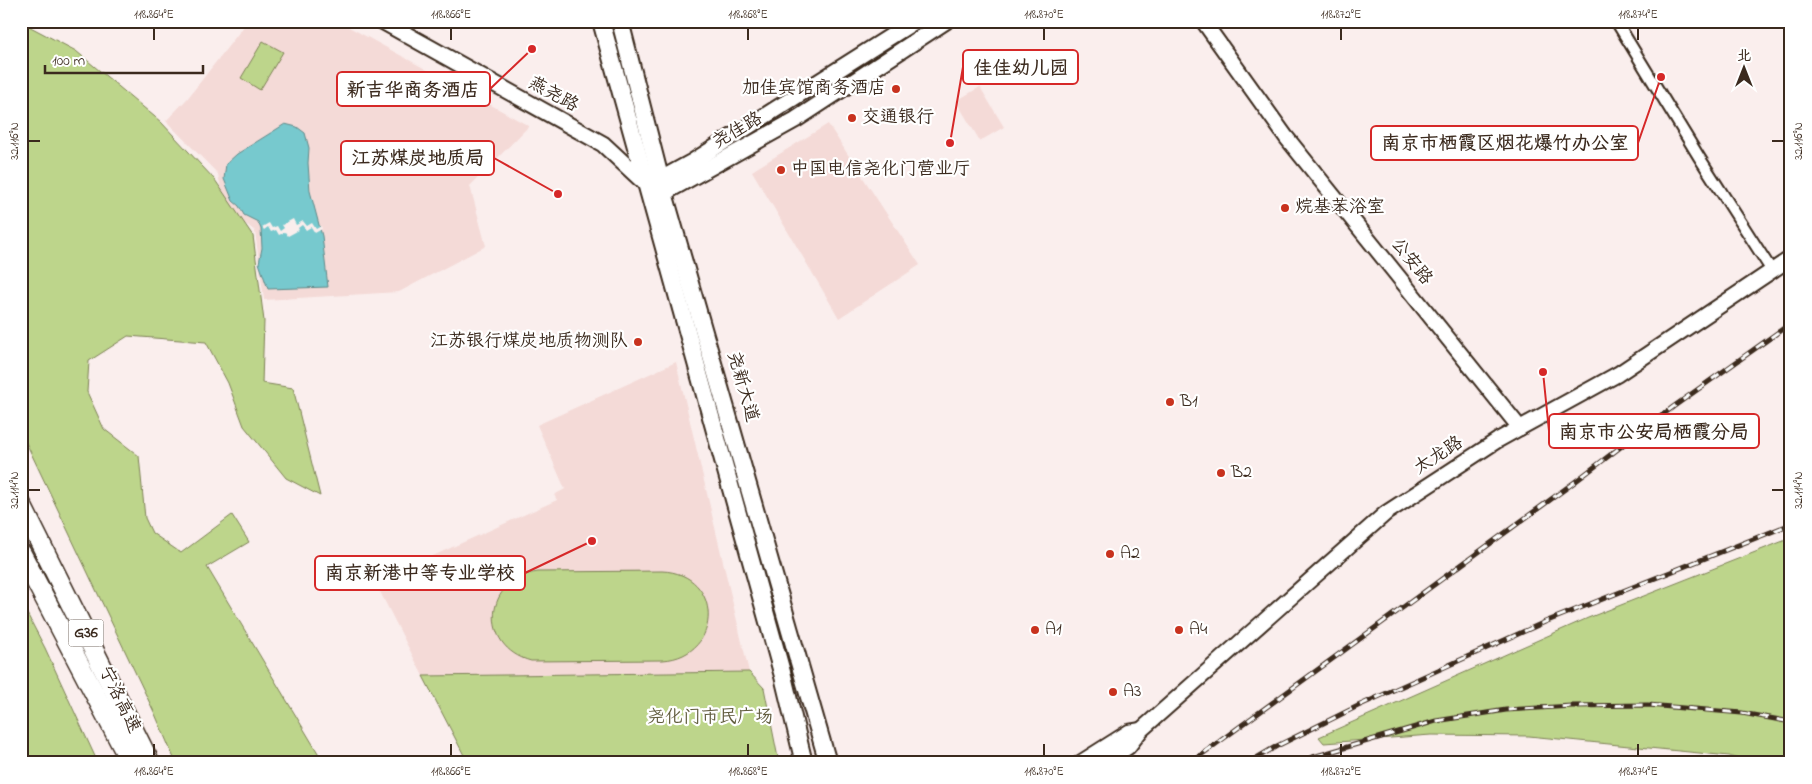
<svg xmlns="http://www.w3.org/2000/svg" width="1812" height="784" viewBox="0 0 1812 784" font-family="'Indie Flower','LXGW WenKai TC',sans-serif">
  <style>
    .built { fill: #f4dad7 }
    .green { fill: #bdd58b; stroke: #7c8054 }
    .water { fill: #77c9ce; stroke: #5f8988 }
    .pier { fill: #faeeed }
    .lines { fill: none; stroke-linecap: round; stroke-linejoin: round }
    .minor-casing { stroke: #3b2a1e; stroke-width: 14 }
    .tertiary-casing { stroke: #3b2a1e; stroke-width: 18 }
    .secondary-casing { stroke: #3b2a1e; stroke-width: 19 }
    .primary-casing { stroke: #3b2a1e; stroke-width: 20 }
    .motorway-casing { stroke: #3b2a1e; stroke-width: 22 }
    .minor { stroke: #fff; stroke-width: 10 }
    .tertiary { stroke: #fff; stroke-width: 14 }
    .secondary { stroke: #fff; stroke-width: 15 }
    .primary { stroke: #fff; stroke-width: 16 }
    .motorway { stroke: #fff; stroke-width: 19 }
    .rail-casing { stroke: #3b2a1e; stroke-width: 5 }
    .rail { stroke: #fff; stroke-width: 3; stroke-dasharray: 9; stroke-linecap: butt }
    .ticks { fill: none; stroke: #3b2a1e; stroke-width: 2 }
    .poi-dot { fill: #c8321e; stroke: #fff; stroke-width: 2 }
    .labels { text-anchor: middle; dominant-baseline: central; stroke-width: 4.5; stroke-linejoin: round; paint-order: stroke }
    .shield { fill: #fff; stroke: #766a62; stroke-width: 1 }
    .shield-label { font-size: 16px; font-weight: bold; fill: #3b2a1e }
    .poi-label { font-size: 18px; fill: #3b2a1e; stroke: #fff; text-anchor: start }
    .street-label { font-size: 18px; fill: #3b2a1e; stroke: #fff }
    .park-label { font-size: 18px; fill: #625d3f; stroke: #fff }
    .leader { fill: none; stroke: #d62828; stroke-width: 2 }
    .callout-dot { fill: #d62828; stroke: #fff; stroke-width: 2 }
    .callout { fill: #fff; stroke: #d62828; stroke-width: 2 }
    .callout-label { font-size: 19px; text-anchor: middle; font-weight: bold; fill: #3b2a1e }
    .neatline { fill: none; stroke: #3b2a1e; stroke-width: 2 }
    .ticks-label { font-size: 12px; text-anchor: middle; fill: #3b2a1e }
  </style>
  <rect width="100%" height="100%" fill="#faeeed"/>
  <filter id="ink" filterUnits="userSpaceOnUse"><feTurbulence type="fractalNoise" baseFrequency=".02" numOctaves="2"/><feDisplacementMap in="SourceGraphic" scale="10" xChannelSelector="R" yChannelSelector="G"/><feConvolveMatrix kernelMatrix="1 2 1 2 8 2 1 2 1" color-interpolation-filters="sRGB"/></filter>
  <g filter="url(#ink)">
    <!-- built -->
    <g class="built">
      <path d="M248,21H338L529,126L470,186L486,246L399,292L264,300L255,231L238,218L222,194L218,174L166,121L187,99Z"/>
      <path d="M980,87L1004,127L980,141L956,101Z"/>
      <path d="M828,124L920,265L839,318L752,171Z"/>
      <path d="M676,362L749,672L423,676L375,582L557,500L554,495L565,489L537,425Z"/>
      <path d="M1654,759L1703,763H1543Z"/>
    </g>
    <!-- green -->
    <g class="green">
      <path d="M21,22L76,51L161,122L215,180L253,236L264,321L262,383L293,388L320,496L286,478L244,426L228,383L206,342L128,336L89,361L87,392L104,429L139,456L145,518L152,533L181,553L232,515L249,542L207,567L324,763H176L155,714L21,432Z"/>
      <path d="M263,41L283,52L260,90L241,78Z"/>
      <path d="M1791,538V763H1755L1729,756L1529,736L1431,735L1324,743L1319,737L1588,618Z"/>
      <path d="M662,571C723,573 724,656 663,660L531,661C478,647 484,578 538,572Z"/>
      <path d="M21,602L45,648L98,763H21Z"/>
      <path d="M749,672L764,688L779,763H468L423,676Z"/>
    </g>
    <!-- water -->
    <path class="water" d="M285,124L297,127L305,133L309,148L308,163L310,191L322,236L328,287L268,289L259,263L262,248L261,229L258,222L244,215L239,206L233,201L224,179L226,164L237,154Z"/>
    <!-- pier -->
    <path class="pier" d="M293,219L296,225L303,221L307,226L312,223L316,229L321,226L322,229L315,233L311,227L306,230L302,225L298,228L299,230L288,236L285,232L279,235L276,230L271,232L268,227L264,230L262,227L269,223L272,228L277,226L280,231L284,228L282,225Z"/>
    <g class="lines">
      <!-- minor casing -->
      <g class="minor-casing">
        <path id="minor" d="M1616,21L1699,157L1772,271"/>
      </g>
      <!-- tertiary casing -->
      <g class="tertiary-casing">
        <g id="tertiary">
          <path d="M1203,21L1286,137L1520,428"/>
          <path d="M1080,763L1129,732L1141,730"/>
          <path d="M1104,763L1128,747L1141,730L1386,513L1498,440L1618,374L1791,258"/>
        </g>
      </g>
      <!-- secondary casing -->
      <g class="secondary-casing">
        <g id="secondary">
          <path d="M382,21L603,144L646,184L664,193L795,120L946,21"/>
          <path d="M649,182L661,179L692,162L915,21"/>
        </g>
      </g>
      <!-- primary casing -->
      <g class="primary-casing">
        <g id="primary">
          <path d="M601,21L783,676L804,763"/>
          <path d="M620,21L664,193L828,763"/>
        </g>
      </g>
      <!-- motorway casing -->
      <g class="motorway-casing">
        <g id="motorway">
          <path d="M21,504L150,763"/>
          <path d="M21,553L131,763"/>
        </g>
      </g>
      <!-- minor -->
      <use href="#minor" class="minor"/>
      <!-- tertiary -->
      <use href="#tertiary" class="tertiary"/>
      <!-- secondary -->
      <use href="#secondary" class="secondary"/>
      <!-- primary -->
      <use href="#primary" class="primary"/>
      <!-- motorway -->
      <use href="#motorway" class="motorway"/>
      <!-- rail casing -->
      <g class="rail-casing">
        <g id="rail">
          <path d="M1190,763L1576,481L1673,407L1791,323"/>
          <path d="M1248,763L1277,746L1358,706L1545,622L1791,524"/>
          <path d="M1299,763L1313,757L1436,721L1506,710L1572,706L1648,705L1742,713L1791,722"/>
        </g>
      </g>
      <!-- rail -->
      <use href="#rail" class="rail"/>
    </g>
  </g>
  <!-- ticks -->
  <path class="ticks" d="M154,28V40M451,28V40M748,28V40M1044,28V40M1341,28V40M1638,28V40M28,141H40M1772,141H1784M28,490H40M1772,490H1784M154,744V756M451,744V756M748,744V756M1044,744V756M1341,744V756M1638,744V756"/>
  <!-- markers -->
  <g class="poi-dot">
    <circle cx="896" cy="89" r="5"/>
    <circle cx="852" cy="118" r="5"/>
    <circle cx="781" cy="170" r="5"/>
    <circle cx="1285" cy="208" r="5"/>
    <circle cx="638" cy="342" r="5"/>
    <circle cx="1170" cy="402" r="5"/>
    <circle cx="1221" cy="473" r="5"/>
    <circle cx="1110" cy="554" r="5"/>
    <circle cx="1035" cy="630" r="5"/>
    <circle cx="1179" cy="630" r="5"/>
    <circle cx="1113" cy="692" r="5"/>
  </g>
  <g class="labels">
    <!-- shield labels -->
    <rect class="shield" x="68.5" y="619.5" width="35" height="27" rx="4"/>
    <g class="shield-label">
      <text x="86" y="633">G36</text>
    </g>
    <!-- poi labels -->
    <g class="poi-label">
      <text x="886" y="89" text-anchor="end">加佳宾馆商务酒店</text>
      <text x="862" y="118">交通银行</text>
      <text x="791" y="170">中国电信尧化门营业厅</text>
      <text x="1295" y="208">烷基苯浴室</text>
      <text x="628" y="342" text-anchor="end">江苏银行煤炭地质物测队</text>
      <text x="1180" y="402">B1</text>
      <text x="1231" y="473">B2</text>
      <text x="1120" y="554">A2</text>
      <text x="1045" y="630">A1</text>
      <text x="1189" y="630">A4</text>
      <text x="1123" y="692">A3</text>
    </g>
    <!-- street labels -->
    <g class="street-label">
      <text transform="translate(553 95) rotate(29)">燕尧路</text>
      <text transform="translate(738 131) rotate(-30)">尧佳路</text>
      <text transform="translate(1411 262) rotate(51)">公安路</text>
      <text transform="translate(742 387) rotate(74)">尧新大道</text>
      <text transform="translate(1439 456) rotate(-33)">太龙路</text>
      <text transform="translate(119 700) rotate(64)">宁洛高速</text>
    </g>
    <!-- park labels -->
    <g class="park-label">
      <text x="710" y="718">尧化门市民广场</text>
    </g>
  </g>
  <!-- callouts -->
  <path class="leader" d="M950 143L963 67M532 49L490 89M1661 77L1638 143M558 194L494 158M1543 372L1549 431M592 541L525 573"/>
  <g class="callout-dot">
    <circle cx="950" cy="143" r="5"/>
    <circle cx="532" cy="49" r="5"/>
    <circle cx="1661" cy="77" r="5"/>
    <circle cx="558" cy="194" r="5"/>
    <circle cx="1543" cy="372" r="5"/>
    <circle cx="592" cy="541" r="5"/>
  </g>
  <g class="callout">
    <rect x="963" y="50" width="115" height="34" rx="5"/>
    <rect x="337" y="72" width="153" height="34" rx="5"/>
    <rect x="1371" y="126" width="267" height="34" rx="5"/>
    <rect x="341" y="141" width="153" height="34" rx="5"/>
    <rect x="1549" y="414" width="210" height="34" rx="5"/>
    <rect x="315" y="556" width="210" height="34" rx="5"/>
  </g>
  <g class="callout-label">
    <text x="1021" y="74">佳佳幼儿园</text>
    <text x="413" y="96">新吉华商务酒店</text>
    <text x="1505" y="149">南京市栖霞区烟花爆竹办公室</text>
    <text x="418" y="164">江苏煤炭地质局</text>
    <text x="1654" y="438">南京市公安局栖霞分局</text>
    <text x="420" y="579">南京新港中等专业学校</text>
  </g>
  <!-- margin -->
  <rect width="1812" height="784" fill="none" stroke="#fff" stroke-width="55"/>
  <!-- north arrow -->
  <g transform="translate(1744 68)" stroke="#ffffff" stroke-width="4" paint-order="stroke">
  <path d="M0-4L9 19L0 12L-9 19Z" fill="#3b2a1e"/>
  <text y="-8" font-size="14" font-weight="bold" text-anchor="middle" fill="#3b2a1e">北</text>
  </g>
  <!-- scale -->
  <path d="M45 65v8h158v-8" fill="none" stroke="#3b2a1e" stroke-width="2.5"/>
  <text x="52" y="65" font-size="15" fill="#3b2a1e" stroke="#ffffff" stroke-width="4" paint-order="stroke">100 m</text>
  <rect x="28" y="28" width="1756" height="728" class="neatline"/>
  <g class="ticks-label">
    <text x="154" y="18">118.864°E</text>
    <text x="451" y="18">118.866°E</text>
    <text x="748" y="18">118.868°E</text>
    <text x="1044" y="18">118.870°E</text>
    <text x="1341" y="18">118.872°E</text>
    <text x="1638" y="18">118.874°E</text>
    <text transform="translate(14 141) rotate(-90)" y="4">32.116°N</text>
    <text transform="translate(1798 141) rotate(-90)" y="4">32.116°N</text>
    <text transform="translate(14 490) rotate(-90)" y="4">32.114°N</text>
    <text transform="translate(1798 490) rotate(-90)" y="4">32.114°N</text>
    <text x="154" y="775">118.864°E</text>
    <text x="451" y="775">118.866°E</text>
    <text x="748" y="775">118.868°E</text>
    <text x="1044" y="775">118.870°E</text>
    <text x="1341" y="775">118.872°E</text>
    <text x="1638" y="775">118.874°E</text>
  </g>
</svg>
